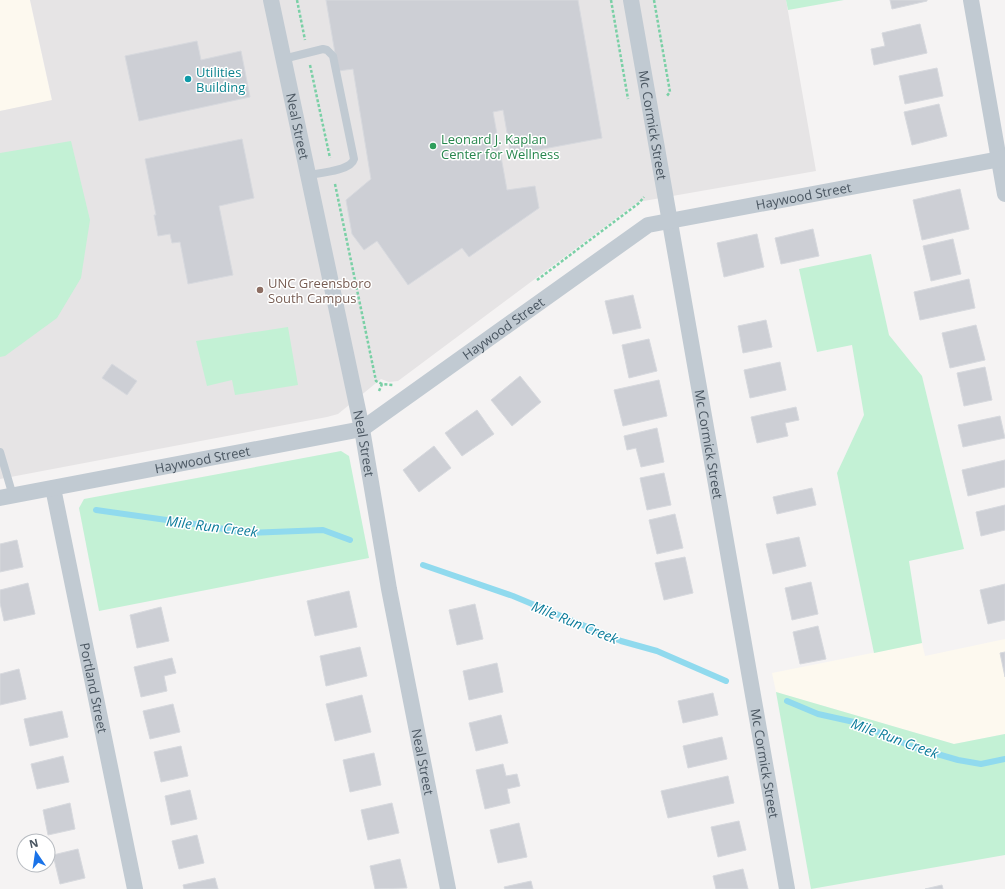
<svg xmlns="http://www.w3.org/2000/svg" width="1005" height="889" viewBox="0 0 1005 889" font-family="'Open Sans',sans-serif">
  <style>
    .commercial { fill: #fdf9ef }
    .education { fill: #e6e4e5 }
    .green { fill: #c3f1d5 }
    .lines { fill: none; stroke-linecap: round; stroke-linejoin: round }
    .stream { stroke: #90daee; stroke-width: 6 }
    .building { fill: #cdcfd5; stroke: #d7d9de }
    .path { stroke: #7ad0a6; stroke-width: 2.5; stroke-dasharray: 3 2; stroke-linecap: butt }
    .service { stroke: #c1cad2; stroke-width: 8 }
    .minor { stroke: #c1cad2; stroke-width: 16 }
    .culture-dot { fill: #0f9aa8; stroke: #fff; stroke-width: 1.5 }
    .leisure-dot { fill: #2e9e5b; stroke: #fff; stroke-width: 1.5 }
    .education-dot { fill: #8d6e63; stroke: #fff; stroke-width: 1.5 }
    .labels { text-anchor: middle; dominant-baseline: central; stroke-width: 3; stroke-linejoin: round; paint-order: stroke }
    .culture-label { font-size: 13px; fill: #0d838f; stroke: #fff; text-anchor: start }
    .street-label { font-size: 13px; fill: #4a5661; stroke: #fff }
    .leisure-label { font-size: 13px; fill: #27864d; stroke: #fff; text-anchor: start }
    .education-label { font-size: 13px; fill: #785e54; stroke: #fff; text-anchor: start }
    .water-label { font-size: 14px; font-style: italic; fill: #0c7c9b; stroke: #fff }
  </style>
  <rect width="100%" height="100%" fill="#f5f3f3"/>
  <!-- commercial -->
  <g class="commercial">
    <path d="M0,0H30L52,101L0,111Z"/>
    <path d="M1005,639V734L954,744L776,692L772,673L922,643L925,656Z"/>
  </g>
  <!-- education -->
  <path class="education" d="M30,0H786L816,171L638,202L398,381L389,382L381,379L338,414L327,417L0,479V111L52,100Z"/>
  <!-- green -->
  <g class="green">
    <path d="M786,0H844L788,10Z"/>
    <path d="M71,141L90,220L81,278L57,318L5,356L0,357V153Z"/>
    <path d="M871,254L889,335L922,376L964,549L909,561L922,643L874,653L837,473L864,415L852,345L817,352L799,269Z"/>
    <path d="M288,327L298,385L235,395L232,380L207,386L196,341Z"/>
    <path d="M341,451L349,456L369,558L99,611L79,508L84,499Z"/>
    <path d="M776,692L954,744L1005,734V855L811,889Z"/>
  </g>
  <g class="lines">
    <!-- stream -->
    <g class="stream">
      <path d="M96,510L202,525L246,533L323,530L350,540"/>
      <path d="M423,565L513,596L621,641L657,651L726,681"/>
      <path d="M787,701L818,714L854,722L913,747L958,760L981,764L1005,759"/>
    </g>
  </g>
  <!-- building -->
  <g class="building">
    <path d="M326,0H578L602,138L511,155L503,110L493,112L507,190L535,186L539,208L469,257L462,248L408,285L377,241L364,250L352,234L346,200L371,179L353,69L338,71Z"/>
    <path d="M890,0H927V1L892,9Z"/>
    <path d="M920,24L927,53L874,65L871,49L885,46L882,33Z"/>
    <path d="M197,41L201,60L241,51L250,97L139,121L125,56Z"/>
    <path d="M937,68L943,96L905,104L899,76Z"/>
    <path d="M939,104L947,136L912,145L904,112Z"/>
    <path d="M242,139L254,198L219,206L233,275L188,284L180,242L172,243L170,234L158,236L154,215H156L145,159Z"/>
    <path d="M960,189L969,229L922,240L913,200Z"/>
    <path d="M813,229L819,256L781,264L775,238Z"/>
    <path d="M757,234L764,267L724,277L717,243Z"/>
    <path d="M953,239L961,274L931,281L923,246Z"/>
    <path d="M969,279L975,308L920,320L914,292Z"/>
    <path d="M633,295L641,328L613,334L605,301Z"/>
    <path d="M766,320L772,347L743,353L738,326Z"/>
    <path d="M976,325L985,360L950,368L942,333Z"/>
    <path d="M649,339L657,371L629,378L622,345Z"/>
    <path d="M780,362L786,390L750,398L744,370Z"/>
    <path d="M112,364L137,381L127,395L102,378Z"/>
    <path d="M985,367L992,400L964,406L957,373Z"/>
    <path d="M520,376L541,402L512,426L491,400Z"/>
    <path d="M659,380L667,416L623,426L614,390Z"/>
    <path d="M796,407L799,420L785,423L788,436L757,443L751,417Z"/>
    <path d="M477,410L494,434L462,456L445,433Z"/>
    <path d="M1000,416L1005,438L963,447L958,425Z"/>
    <path d="M657,428L664,462L641,467L636,448L627,450L624,436Z"/>
    <path d="M434,446L451,468L419,492L403,470Z"/>
    <path d="M1005,460V487L968,496L962,470Z"/>
    <path d="M664,473L671,505L647,510L640,478Z"/>
    <path d="M812,488L816,505L777,514L773,497Z"/>
    <path d="M1005,505V530L981,536L976,512Z"/>
    <path d="M675,514L683,548L657,554L649,520Z"/>
    <path d="M799,537L806,566L773,574L766,544Z"/>
    <path d="M17,540L23,567L0,572V544Z"/>
    <path d="M685,557L693,593L664,600L655,563Z"/>
    <path d="M811,582L818,614L792,620L785,588Z"/>
    <path d="M28,583L35,614L4,621L0,603V590Z"/>
    <path d="M1005,584V620L988,624L980,590Z"/>
    <path d="M349,591L357,627L315,636L307,601Z"/>
    <path d="M475,604L483,639L457,645L449,610Z"/>
    <path d="M161,607L169,641L137,648L130,615Z"/>
    <path d="M818,626L826,659L800,664L793,632Z"/>
    <path d="M360,647L367,676L326,686L320,656Z"/>
    <path d="M1005,652V677L1000,653Z"/>
    <path d="M172,658L176,673L164,676L167,691L141,697L134,667Z"/>
    <path d="M497,663L503,692L469,700L463,671Z"/>
    <path d="M19,669L26,699L0,705V674Z"/>
    <path d="M713,693L718,715L683,723L678,701Z"/>
    <path d="M362,695L371,732L335,741L326,704Z"/>
    <path d="M173,704L180,732L150,739L143,711Z"/>
    <path d="M62,711L68,737L30,746L24,719Z"/>
    <path d="M501,715L508,743L476,751L469,723Z"/>
    <path d="M722,737L727,759L688,768L683,746Z"/>
    <path d="M181,746L188,776L161,782L154,752Z"/>
    <path d="M374,753L381,785L350,792L343,760Z"/>
    <path d="M63,756L69,782L37,789L31,764Z"/>
    <path d="M503,764L506,776L517,774L520,786L507,789L510,803L485,809L476,770Z"/>
    <path d="M728,776L734,803L668,818L661,791Z"/>
    <path d="M190,790L197,819L171,825L165,796Z"/>
    <path d="M70,803L75,829L48,835L43,810Z"/>
    <path d="M392,803L399,833L368,840L361,810Z"/>
    <path d="M739,821L746,850L718,857L711,827Z"/>
    <path d="M519,823L527,857L498,863L490,830Z"/>
    <path d="M197,835L204,863L179,869L172,841Z"/>
    <path d="M78,849L85,878L60,884L53,855Z"/>
    <path d="M400,859L407,888L375,889L370,866Z"/>
    <path d="M743,869L748,889H716L713,876Z"/>
    <path d="M215,878L218,889H184L183,885Z"/>
    <path d="M531,881L533,889H505L504,887Z"/>
    <path d="M942,885L943,889H925Z"/>
  </g>
  <g class="lines">
    <!-- path -->
    <g class="path">
      <path d="M297,0L305,40"/>
      <path d="M611,0L628,99"/>
      <path d="M654,0L670,92L666,97"/>
      <path d="M310,65L330,158"/>
      <path d="M335,184L376,381L382,384"/>
      <path d="M537,280L639,203L644,197"/>
      <path d="M379,391L382,384L393,385"/>
    </g>
    <!-- service -->
    <g class="service">
      <path d="M283,59L323,49L327,50L333,56L354,159C351,171 319,173 308,175"/>
      <path d="M0,452L13,496"/>
    </g>
    <!-- minor -->
    <g class="minor">
      <path id="s1" d="M271,0L362,429L389,589L448,889"/>
      <path id="s2" d="M631,0L787,889"/>
      <path d="M971,0L1005,194"/>
      <path id="s3" d="M53,488L135,889"/>
      <path id="s4" d="M0,498L362,429L648,225L1005,158"/>
    </g>
  </g>
  <!-- markers -->
  <circle class="culture-dot" cx="188" cy="79" r="4"/>
  <circle class="leisure-dot" cx="433" cy="146" r="4"/>
  <circle class="education-dot" cx="260" cy="290" r="4"/>
  <g class="labels">
    <!-- culture labels -->
    <g class="culture-label">
      <text x="196" y="72">Utilities<tspan x="196" dy="15">Building</tspan></text>
    </g>
    <!-- street labels -->
    <g class="street-label">
      <text stroke="none"><textPath href="#s2" startOffset="127">Mc Cormick Street</textPath></text>
      <text stroke="none"><textPath href="#s1" startOffset="129">Neal Street</textPath></text>
      <text stroke="none"><textPath href="#s4" startOffset="878">Haywood Street</textPath></text>
      <text stroke="none"><textPath href="#s4" startOffset="542">Haywood Street</textPath></text>
      <text stroke="none"><textPath href="#s1" startOffset="453">Neal Street</textPath></text>
      <text stroke="none"><textPath href="#s2" startOffset="451">Mc Cormick Street</textPath></text>
      <text stroke="none"><textPath href="#s4" startOffset="206">Haywood Street</textPath></text>
      <text stroke="none"><textPath href="#s3" startOffset="204">Portland Street</textPath></text>
      <text stroke="none"><textPath href="#s1" startOffset="777">Neal Street</textPath></text>
      <text stroke="none"><textPath href="#s2" startOffset="775">Mc Cormick Street</textPath></text>
    </g>
    <!-- leisure labels -->
    <g class="leisure-label">
      <text x="441" y="139">Leonard J. Kaplan<tspan x="441" dy="15">Center for Wellness</tspan></text>
    </g>
    <!-- education labels -->
    <g class="education-label">
      <text x="268" y="283">UNC Greensboro<tspan x="268" dy="15">South Campus</tspan></text>
    </g>
    <!-- water labels -->
    <g class="water-label">
      <text transform="translate(212 526) rotate(7)">Mile Run Creek</text>
      <text transform="translate(575 622) rotate(22)">Mile Run Creek</text>
      <text transform="translate(895 738) rotate(20)">Mile Run Creek</text>
    </g>
  </g>
  <!-- north arrow -->
  <g transform="translate(36 853) rotate(347)"><circle r="19" fill="#ffffff" stroke="#b7bbc0"/>
  <path d="M0-3L7 15L0 10L-7 15Z" fill="#1a73e8"/>
  <text y="-6" font-size="11" font-weight="bold" text-anchor="middle" fill="#4a5661">N</text>
  </g>
</svg>
